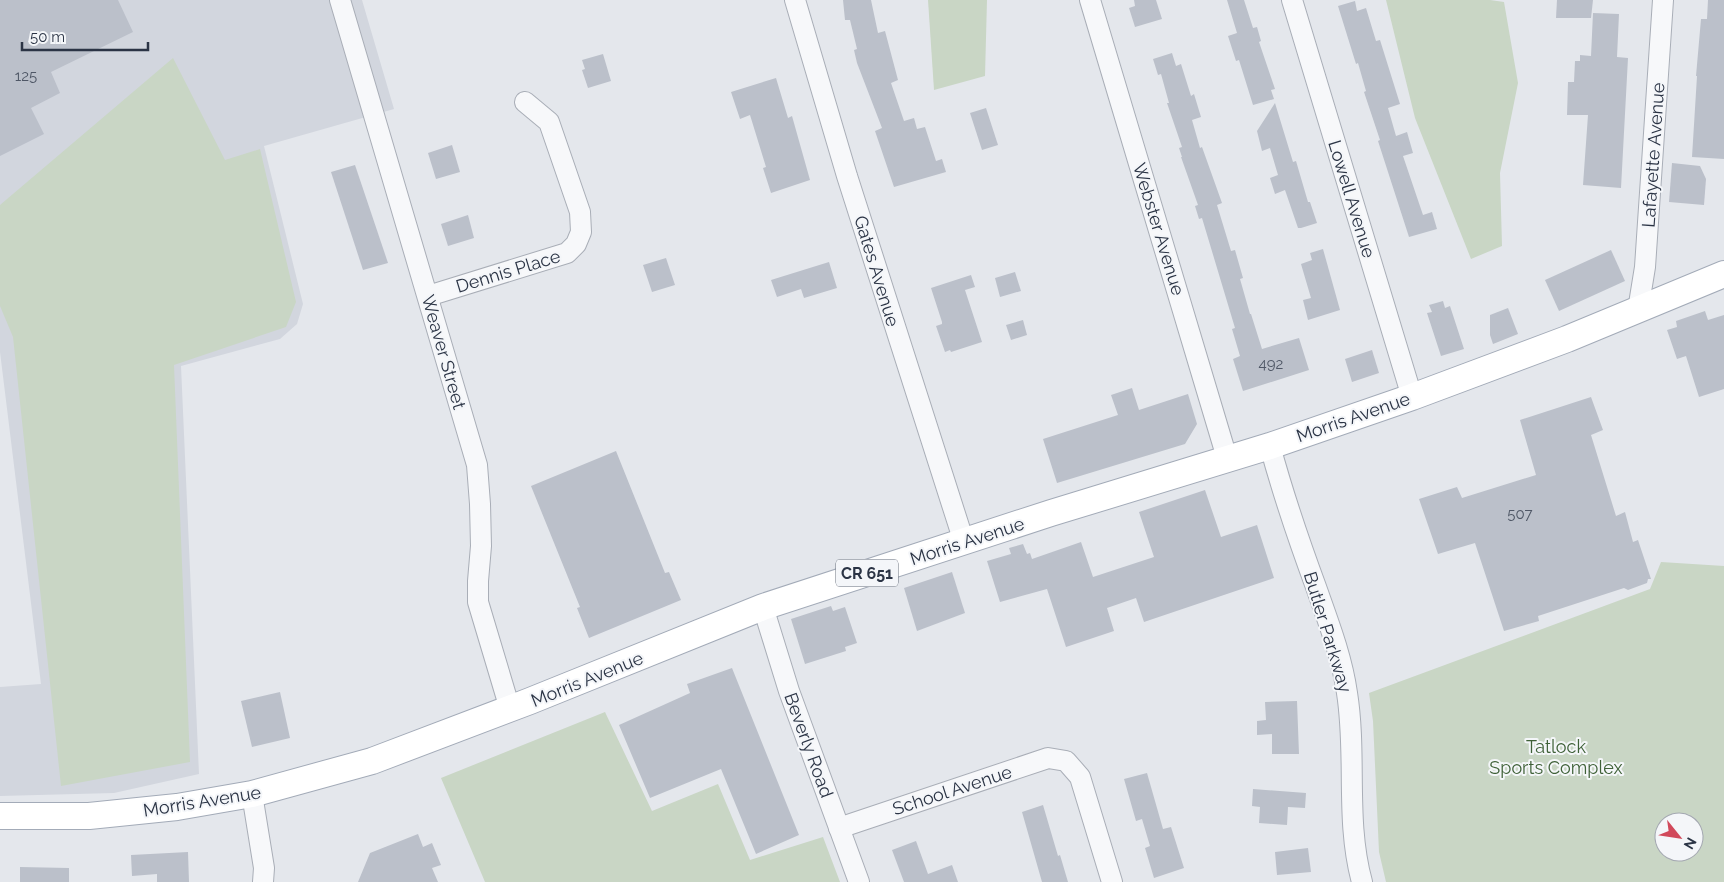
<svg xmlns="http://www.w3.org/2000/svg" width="1724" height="882" viewBox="0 0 1724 882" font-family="Raleway,sans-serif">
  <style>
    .built { fill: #d2d6de }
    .green { fill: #c9d6c5; fill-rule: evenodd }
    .building { fill: #bbc0ca }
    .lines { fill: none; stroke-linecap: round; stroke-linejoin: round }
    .minor-casing { stroke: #a9aeb7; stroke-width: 22 }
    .major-casing { stroke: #a3abb8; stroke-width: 28 }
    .minor { stroke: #f7f8fa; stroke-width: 20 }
    .major { stroke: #fff; stroke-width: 26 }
    .labels { text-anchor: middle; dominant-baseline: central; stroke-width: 4; stroke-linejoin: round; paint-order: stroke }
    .number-label { font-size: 15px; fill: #4f5766 }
    .shield { fill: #f4f6f9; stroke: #676e7b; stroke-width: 1 }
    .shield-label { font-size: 16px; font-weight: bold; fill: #2b3445 }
    .street-label { font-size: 18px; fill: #2b3445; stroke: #f4f6f9 }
    .park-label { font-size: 18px; fill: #3f6138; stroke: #f4f6f9 }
  </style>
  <rect width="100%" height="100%" fill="#e4e7ec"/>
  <!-- built -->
  <path class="built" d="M0,0H362L394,109L264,146L303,304L297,324L280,339L181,366L199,774L114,793L0,796V687L41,684L0,352Z"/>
  <!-- green -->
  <g class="green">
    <path d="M928,0H987L985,76L934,90Z"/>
    <path d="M1386,0H1490L1504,2L1518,83L1500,173L1502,246L1471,259L1415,118Z"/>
    <path d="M173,58L225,160L260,149L296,302L286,327L174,365L190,762L61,786L13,337L0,306V205Z"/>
    <path d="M1661,562L1724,566V882H1386L1379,852L1373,721L1369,693L1650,589ZM1664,822H1694V852H1664Z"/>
    <path d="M605,712L652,811L718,784L750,860L823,837L840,882H485L441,778Z"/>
  </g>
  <!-- building -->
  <g class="building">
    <path d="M0,0H118L133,32L51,72L60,93L31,108L44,134L0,156Z"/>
    <path d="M843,0H871L878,33L885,31L898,80L891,83L904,121L914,118L917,129L925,127L936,161L942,159L946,172L894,187L875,131L882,128L857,63L854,50L857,49L850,20H845Z"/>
    <path d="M1134,0H1156L1162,19L1135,27L1129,8L1135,6Z"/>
    <path d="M1227,0H1244L1253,28L1257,27L1261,41L1259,42L1275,89L1271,90L1274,99L1253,105L1239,60L1236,61L1228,36L1237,33Z"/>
    <path d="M1557,0H1593L1591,18H1556Z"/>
    <path d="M1708,0H1724V159L1692,157L1697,76H1696L1701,19H1707Z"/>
    <path d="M1355,1L1357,11L1366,8L1376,41L1380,40L1400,104L1388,108L1396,136L1407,132L1413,153L1403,156L1423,215L1432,212L1437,229L1409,237L1378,141L1380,140L1364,92L1366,91L1358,63L1356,64L1338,6Z"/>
    <path d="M1593,13L1619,14L1617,57L1628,58L1621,188L1583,185L1588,115H1567L1568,82H1574L1575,61H1580V55L1591,56Z"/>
    <path d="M1172,53L1176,66L1181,64L1191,96L1194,94L1201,117L1192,120L1200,148L1202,147L1222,203L1217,205L1231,251L1235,250L1243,278L1240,279L1250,314H1251L1262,349L1299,338L1309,370L1243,391L1233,359L1240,356L1232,329L1235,328L1202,218L1199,219L1195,206L1198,205L1181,157H1182L1179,148L1182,147L1167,103H1169L1161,74L1158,75L1153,59Z"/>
    <path d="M603,54L611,81L588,88L582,70L585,69L582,60Z"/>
    <path d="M776,78L788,118L792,116L810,180L771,193L763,168L766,167L750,115L740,119L731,92Z"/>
    <path d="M1275,103L1293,162L1296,161L1308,202H1310L1317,223L1301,228H1298L1285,190L1275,194L1270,178L1278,175L1270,148L1262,151L1257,131Z"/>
    <path d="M986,108L998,145L982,150L970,113Z"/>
    <path d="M452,145L460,172L436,179L428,153Z"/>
    <path d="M1672,163L1700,166L1706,179L1704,205L1669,202Z"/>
    <path d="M355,165L388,263L363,270L331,172Z"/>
    <path d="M468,215L474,238L448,246L441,224Z"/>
    <path d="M1323,249L1340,310L1308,320L1303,300L1311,298L1301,264L1312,260L1310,253Z"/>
    <path d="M1611,250L1625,281L1559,311L1545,280Z"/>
    <path d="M666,258L675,285L652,292L643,265Z"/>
    <path d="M829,262L837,288L804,298L801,289L777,297L771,280Z"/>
    <path d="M1015,272L1021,291L1000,297L995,278Z"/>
    <path d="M971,275L975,287L965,290L982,342L951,352L950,350L945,352L936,326L942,324V322L931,288Z"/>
    <path d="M1443,301L1445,308L1450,306L1464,349L1441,356L1427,313L1432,312L1429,305Z"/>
    <path d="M1508,308L1518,334L1493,344L1490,335V315Z"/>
    <path d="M1705,311L1708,320L1724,315V389L1699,397L1686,356L1677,359L1667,330L1677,327L1676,321Z"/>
    <path d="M1023,320L1027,335L1011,340L1006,325Z"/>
    <path d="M1372,350L1379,373L1352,382L1345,359Z"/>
    <path d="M1132,388L1139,410L1188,394L1197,424L1185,444L1057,483L1043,439L1118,415L1111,395Z"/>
    <path d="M1591,397L1603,430L1591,435L1616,516L1625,512L1633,542L1638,540L1651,579H1648L1647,583L1628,590L1624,588L1538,616L1539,621L1504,631L1475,543L1438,554L1419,499L1457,487L1462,498L1536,475L1520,420Z"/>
    <path d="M616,451L665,573L669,572L681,600L589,638L577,608L580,607L531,486Z"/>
    <path d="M1205,490L1221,537L1257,525L1274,578L1144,622L1136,598L1107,608L1114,631L1066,647L1047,589L1000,602L987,561L1011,554L1009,548L1023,544L1027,554L1030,553L1032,559L1081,542L1093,577L1154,557L1139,512Z"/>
    <path d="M952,572L965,613L917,631L904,588Z"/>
    <path d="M831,606L833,611L845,607L857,643L845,647L846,651L805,664L791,619Z"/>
    <path d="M732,668L799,835L756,854L721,769L650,798L619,725L690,693L687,684Z"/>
    <path d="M280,692L290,738L252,747L241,701Z"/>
    <path d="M1297,701L1299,754H1272V734L1257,735V721L1266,720L1265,702Z"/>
    <path d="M1147,773L1163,829L1171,827L1184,868L1154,878L1145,848L1150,846L1142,819L1136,821L1124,779Z"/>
    <path d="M1253,789L1306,793L1305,808L1288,807L1287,825L1259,823L1260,807L1252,806Z"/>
    <path d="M1043,805L1058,856L1060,855L1068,882H1042L1022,812Z"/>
    <path d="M418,834L423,847L432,843L441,865L432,868L438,882H358L370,853Z"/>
    <path d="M916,841L928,874L952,865L958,882H904L892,850Z"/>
    <path d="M1308,848L1311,872L1277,875L1275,852Z"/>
    <path d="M188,852L189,882H157V874L132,876L131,855Z"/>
    <path d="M20,867L69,868V882H20Z"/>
  </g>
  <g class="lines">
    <!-- minor casing -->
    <g class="minor-casing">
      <g id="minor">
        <path d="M340,0L477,465L480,504L481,546L478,581V602L510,709"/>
        <path d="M795,0L847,176L964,542"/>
        <path d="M1090,0L1227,458"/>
        <path d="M1292,0L1412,397"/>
        <path d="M428,296L567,253L576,244L581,232L580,212L549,122L525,102"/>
        <path d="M1638,310L1645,267L1663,0"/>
        <path d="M1270,446C1283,494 1299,541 1316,587C1328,621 1342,657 1347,693C1357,756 1345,820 1362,882"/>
        <path d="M763,607L789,691L859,882"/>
        <path d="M252,794L264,868L263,882"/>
        <path d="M839,828L1048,758L1066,761L1080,777L1112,882"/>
      </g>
    </g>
    <!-- major casing -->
    <g class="major-casing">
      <path id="major" d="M0,816H89L177,807L252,794L372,761L530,701L763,607L1051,513L1270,446L1412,397L1567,339L1724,274"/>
    </g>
    <!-- minor -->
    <use href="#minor" class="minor"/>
    <!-- major -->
    <use href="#major" class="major"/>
  </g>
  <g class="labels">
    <!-- number labels -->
    <g class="number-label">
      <text x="26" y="76">125</text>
      <text x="1271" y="364">492</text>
      <text x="1520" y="514">507</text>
    </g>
    <!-- shield labels -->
    <rect class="shield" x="836" y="559.5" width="62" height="27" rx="4"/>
    <g class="shield-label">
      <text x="867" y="573">CR 651</text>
    </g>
    <!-- street labels -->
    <g class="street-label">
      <text transform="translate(1653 155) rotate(-86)">Lafayette Avenue</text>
      <text transform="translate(1352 199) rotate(73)">Lowell Avenue</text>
      <text transform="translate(1159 229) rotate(73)">Webster Avenue</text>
      <text transform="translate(508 271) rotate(-17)">Dennis Place</text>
      <text transform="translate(877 271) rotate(73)">Gates Avenue</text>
      <text transform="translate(444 352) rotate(74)">Weaver Street</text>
      <text transform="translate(1353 417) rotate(-19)">Morris Avenue</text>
      <text transform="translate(967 541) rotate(-18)">Morris Avenue</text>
      <text transform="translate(1328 632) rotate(73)">Butler Parkway</text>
      <text transform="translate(587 679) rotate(-22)">Morris Avenue</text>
      <text transform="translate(809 745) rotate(70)">Beverly Road</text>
      <text transform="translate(952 790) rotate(-18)">School Avenue</text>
      <text transform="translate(202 801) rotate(-9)">Morris Avenue</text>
    </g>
    <!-- park labels -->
    <g class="park-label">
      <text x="1556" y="746">Tatlock<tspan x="1556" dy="21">Sports Complex</tspan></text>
    </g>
  </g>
  <!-- north arrow -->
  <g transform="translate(1679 837) rotate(120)"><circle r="24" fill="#f4f6f9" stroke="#a4a8b1"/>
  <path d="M0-4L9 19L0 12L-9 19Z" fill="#d1495b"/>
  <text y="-8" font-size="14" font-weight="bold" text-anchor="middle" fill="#2b3445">N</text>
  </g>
  <!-- scale -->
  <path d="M22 42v8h126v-8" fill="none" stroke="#2b3445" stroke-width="2.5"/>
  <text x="30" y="42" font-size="15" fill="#2b3445" stroke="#f4f6f9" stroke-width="4" paint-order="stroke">50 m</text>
</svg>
